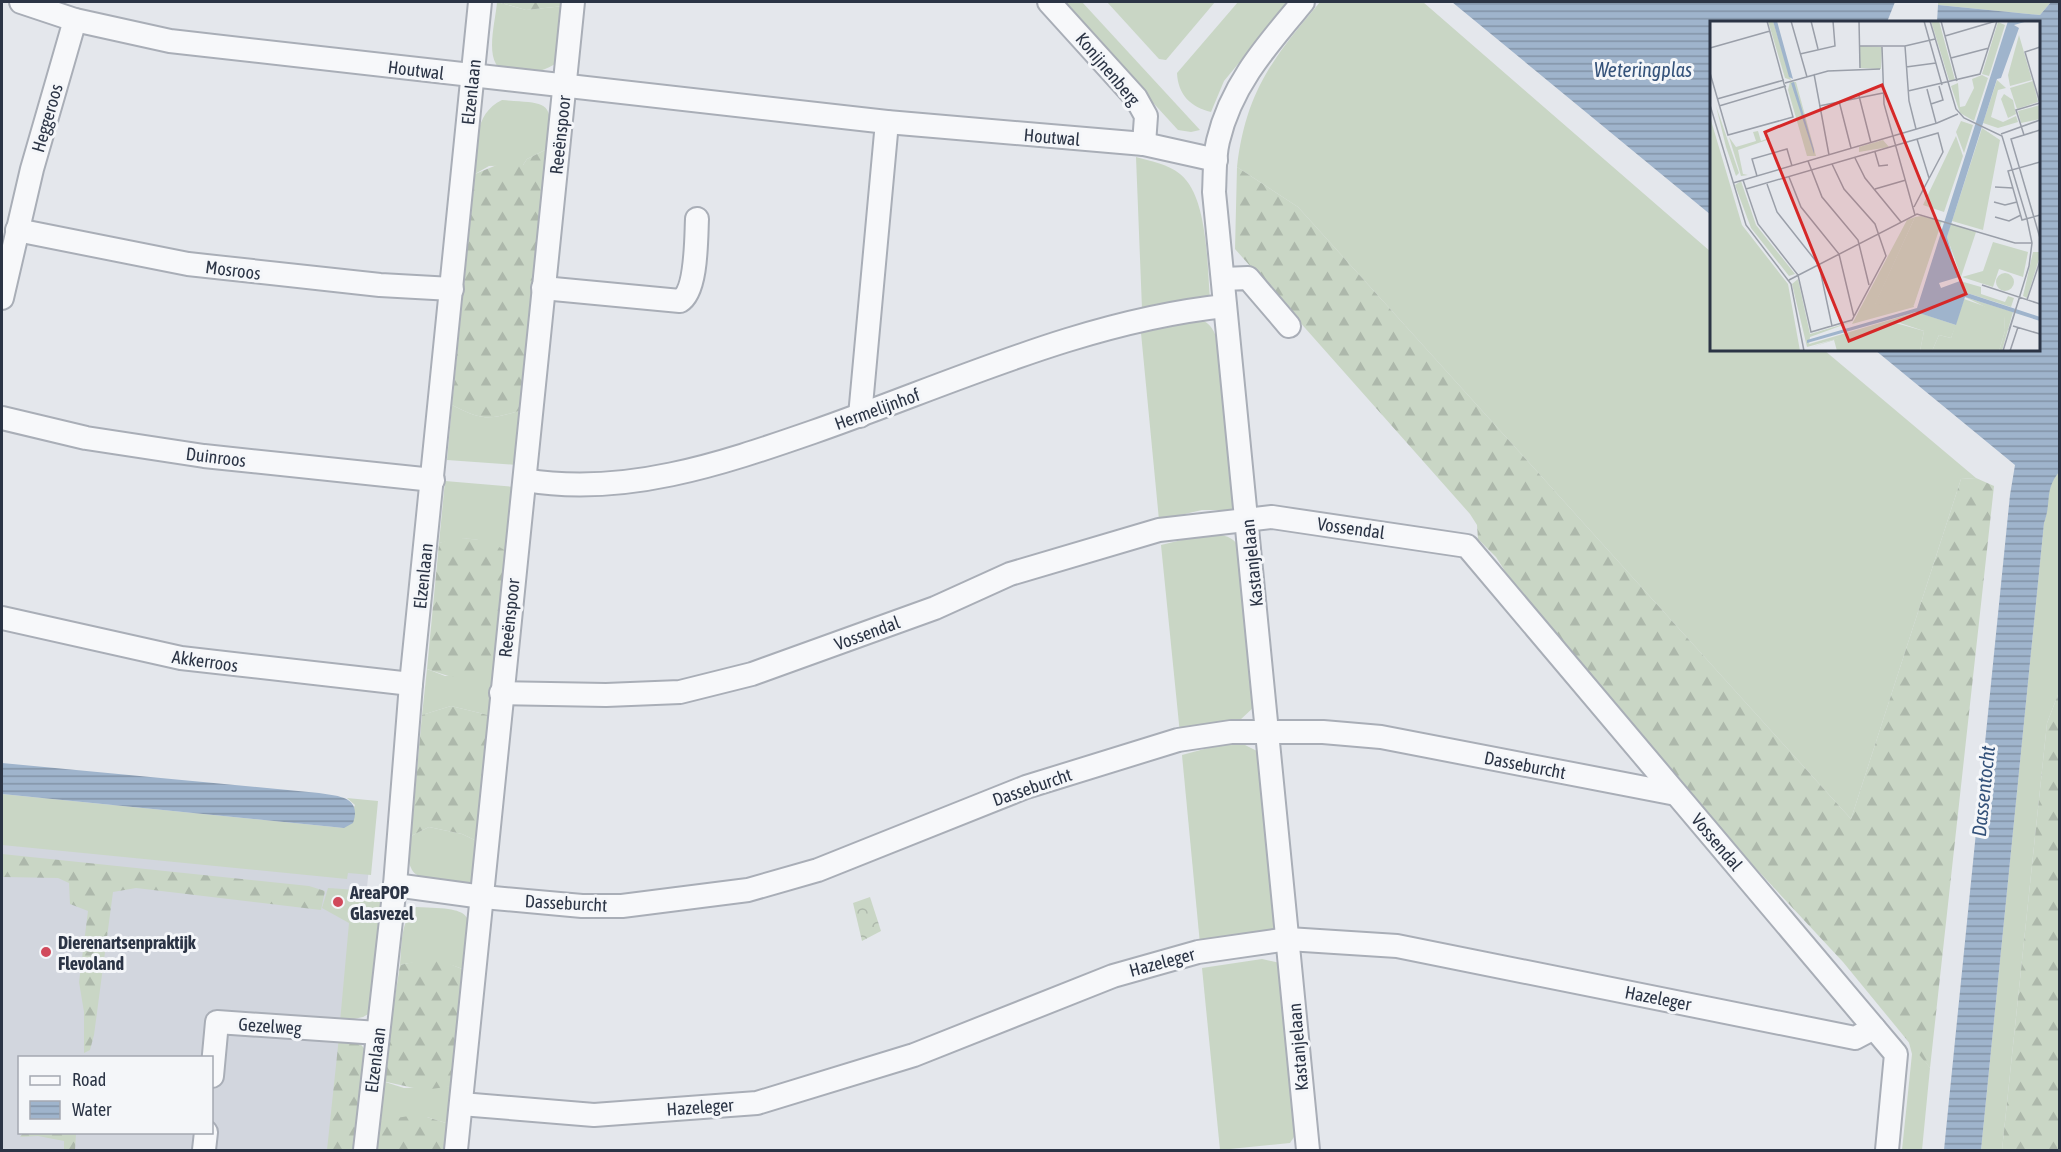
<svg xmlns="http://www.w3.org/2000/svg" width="2061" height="1152" viewBox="0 0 2061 1152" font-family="'Asap Condensed',sans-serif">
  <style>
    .built { fill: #d2d6de; fill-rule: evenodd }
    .grass { fill: #c9d6c5 }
    .forest { fill: url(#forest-firs) }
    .park { fill: url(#park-crowns) }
    .water { fill: url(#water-rules) }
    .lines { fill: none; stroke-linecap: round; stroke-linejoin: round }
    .minor-casing { stroke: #a9aeb7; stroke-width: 26 }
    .minor { stroke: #f7f8fa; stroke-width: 22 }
    .poi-dot { fill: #d1495b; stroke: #f4f6f9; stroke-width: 2 }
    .labels { text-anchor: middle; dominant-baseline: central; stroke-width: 6; stroke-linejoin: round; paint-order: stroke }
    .street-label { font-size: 18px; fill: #2b3445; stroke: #f4f6f9 }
    .poi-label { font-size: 18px; font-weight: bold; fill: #2b3445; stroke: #f4f6f9; text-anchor: start }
    .water-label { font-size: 20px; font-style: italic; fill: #34527a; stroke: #f4f6f9 }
    .inset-road { fill: none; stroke: #9a9fa9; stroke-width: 1.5 }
    .view { fill: #d62828; fill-opacity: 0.15; stroke: #d62828; stroke-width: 3 }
    .inset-edge { fill: none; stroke: #2b3445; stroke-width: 3 }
  </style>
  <defs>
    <pattern id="forest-firs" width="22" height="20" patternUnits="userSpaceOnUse" patternTransform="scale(1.5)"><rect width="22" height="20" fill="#c9d6c5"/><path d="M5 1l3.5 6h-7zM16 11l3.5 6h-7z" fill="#adb8ab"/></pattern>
    <pattern id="park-crowns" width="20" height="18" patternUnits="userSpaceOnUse" patternTransform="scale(1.5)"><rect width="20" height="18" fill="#c9d6c5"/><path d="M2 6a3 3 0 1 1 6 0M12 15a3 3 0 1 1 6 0" fill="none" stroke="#adb8ab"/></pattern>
    <pattern id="water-rules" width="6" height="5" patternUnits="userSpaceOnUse" patternTransform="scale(1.5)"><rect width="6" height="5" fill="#9fb4cc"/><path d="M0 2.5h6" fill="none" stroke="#8293a7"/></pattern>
  </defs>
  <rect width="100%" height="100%" fill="#e4e7ec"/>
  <!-- built -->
  <path class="built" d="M2,817L370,857L341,1150H2ZM20,1058H212V1132H20Z"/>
  <!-- grass -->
  <g class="grass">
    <path d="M497,2L526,10L564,6L557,63C542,72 508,84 496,64C487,49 496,18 497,2Z"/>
    <path d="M1061,2H1082L1200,130L1191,132L1178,130Z"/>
    <path d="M1107,2H1215L1166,60L1159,59Z"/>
    <path d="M1238,2H1289L1224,81L1211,112C1191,107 1178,95 1177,73Z"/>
    <path d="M1320,2H1423L1711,252L1712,350H1824L1976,478L1961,479L1851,819L1298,207L1237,167C1246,91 1273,58 1320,2Z"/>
    <path d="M1938,2H2051L2040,15L1938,5Z"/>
    <path d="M502,100C547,104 554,98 549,148L527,159L523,165L489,166L475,174C477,146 473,114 502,100Z"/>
    <path d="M1136,157C1150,161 1168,164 1180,174C1208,196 1207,265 1210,299L1142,309Z"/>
    <path d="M1197,319C1213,322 1215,334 1220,348L1236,507L1231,510H1202L1159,520L1141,333Z"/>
    <path d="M452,405C483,421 490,420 522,410L517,465L447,460Z"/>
    <path d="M2059,472V692L2047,723L2002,1150H1981L2044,523C2051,502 2044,489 2059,472Z"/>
    <path d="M445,481L515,487L508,552C483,538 468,535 439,543Z"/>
    <path d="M1207,534C1222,535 1231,534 1240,548L1255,706L1240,720L1180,734L1161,545Z"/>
    <path d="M427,669L445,676L496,672L492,716L451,706L422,715Z"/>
    <path d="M1223,744H1243L1259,752L1276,926L1270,932L1200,944L1182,755Z"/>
    <path d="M2,794L344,828L355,805L347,798L378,801L371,875L348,873L347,879L2,845Z"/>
    <path d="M429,827L462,834L479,842L475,879L471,884C459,886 418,882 412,870C406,860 410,847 411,836Z"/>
    <path d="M328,888L386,892L372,1012L363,1017L340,1022L349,923L322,908Z"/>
    <path d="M416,907C479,909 472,912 467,971C440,960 430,959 400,965C402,945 400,921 416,907Z"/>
    <path d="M1262,959L1280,963L1296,1134L1290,1143L1220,1150L1202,968Z"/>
    <path d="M1908,1039L1930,1068L1922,1150H1902L1912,1054Z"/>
    <path d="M382,1081L404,1088L454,1086L449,1124L427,1117L377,1121Z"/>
  </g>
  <!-- forest -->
  <g class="forest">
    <path d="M498,2H564V6L526,10Z"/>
    <path d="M549,148L522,410C490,420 483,421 452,405L475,174L504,162L523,165L527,159Z"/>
    <path d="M1237,167L1298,207L1851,819L1961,479L1976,478L1994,486L1930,1068L1843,962L1749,861L1512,582L1496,557L1478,539L1477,525L1470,514L1235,249Z"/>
    <path d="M454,538L487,540L508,552L496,672C471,684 453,678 427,669L439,543Z"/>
    <path d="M2059,692V1150H2002L2047,723Z"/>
    <path d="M451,706L492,716L479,842L462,834L429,827L411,836L422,715Z"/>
    <path d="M2,854L309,886L325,891L321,910L136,888L113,892L94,1035L90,1050L84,1053V1012L79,982L88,911L70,904L69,883L58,878L3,877L2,880Z"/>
    <path d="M426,959L440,960L467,971L454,1086L423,1090L382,1081L400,965Z"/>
    <path d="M339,1037L359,1042L366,1051L357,1150H327Z"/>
    <path d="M409,1116L427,1117L449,1124L446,1150H374L377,1121Z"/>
    <path d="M23,1133L76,1134L75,1150H64V1141L38,1136L20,1137Z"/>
  </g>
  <!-- park -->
  <path class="park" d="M870,897L881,931L862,941L853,903Z"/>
  <!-- water -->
  <g class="water">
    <path d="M1452,2H1895L1887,22H1712L1711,215Z"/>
    <path d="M2051,2H2060L2059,472C2044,491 2052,501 2044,523L1981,1150H1944L2010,495L2015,465L1875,350H2038V22H1937L1938,5L2040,15Z"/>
    <path d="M2,763L319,793C339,796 362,797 353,823L344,828L2,794Z"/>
  </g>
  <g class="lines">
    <!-- minor casing -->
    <g class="minor-casing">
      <g id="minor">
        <path d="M21,2L75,20L170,41L887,122L1144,144L1216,160"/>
        <path d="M1049,2L1136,98L1146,116L1144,144"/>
        <path d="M1303,2C1267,45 1231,85 1218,141C1214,157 1215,176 1214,192L1308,1150"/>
        <path d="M17,230L188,264L380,285L452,289"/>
        <path d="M1223,279L1248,278L1289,326"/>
        <path d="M543,288L680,301C697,291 696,239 697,219"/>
        <path d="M2,298L32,169L75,20"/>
        <path d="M860,416L887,122"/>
        <path d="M2,418L86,438L204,456L433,480"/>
        <path d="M525,480C623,497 721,464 813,432C948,385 1082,321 1225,306"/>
        <path d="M2,618L181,658L411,684"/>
        <path d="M501,693L606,695L680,692L752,674L935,608L1010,574L1159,530L1272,517L1467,546L1896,1054L1887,1150"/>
        <path d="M395,885L483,897L582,906H622L748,890L818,870L1026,787L1178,740L1231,732H1323L1381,737L1676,794"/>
        <path d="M212,1076L217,1022L378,1033"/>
        <path d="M461,1104L594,1115L757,1103L914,1055L1113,976L1198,952L1288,939L1397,946L1855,1038L1874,1028"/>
        <path d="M204,1150L206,1132"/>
        <path d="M365,1150L395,885L411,684L480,2"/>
        <path d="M456,1150L573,2"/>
      </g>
    </g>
    <!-- minor -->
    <use href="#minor" class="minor"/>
  </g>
  <!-- markers -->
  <g class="poi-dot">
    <circle cx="338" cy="902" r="6"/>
    <circle cx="46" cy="952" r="6"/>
  </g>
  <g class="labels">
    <!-- street labels -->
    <g class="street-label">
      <text transform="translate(1108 69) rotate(50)">Konijnenberg</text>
      <text transform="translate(416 70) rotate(7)">Houtwal</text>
      <text transform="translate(471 92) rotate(-84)">Elzenlaan</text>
      <text transform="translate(47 118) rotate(-74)">Heggeroos</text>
      <text transform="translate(560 135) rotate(-84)">Reeënspoor</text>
      <text transform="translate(1052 137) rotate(5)">Houtwal</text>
      <text transform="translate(233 270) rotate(7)">Mosroos</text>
      <text transform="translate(877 409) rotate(-20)">Hermelijnhof</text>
      <text transform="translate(216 457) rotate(7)">Duinroos</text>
      <text transform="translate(1351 528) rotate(8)">Vossendal</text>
      <text transform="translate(1252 563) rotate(-96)">Kastanjelaan</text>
      <text transform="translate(423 576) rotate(-84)">Elzenlaan</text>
      <text transform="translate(509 618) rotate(-84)">Reeënspoor</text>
      <text transform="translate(867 633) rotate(-20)">Vossendal</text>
      <text transform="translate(205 661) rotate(8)">Akkerroos</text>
      <text transform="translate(1525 765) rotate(11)">Dasseburcht</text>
      <text transform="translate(1032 787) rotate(-19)">Dasseburcht</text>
      <text transform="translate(1717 842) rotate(50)">Vossendal</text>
      <text transform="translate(566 903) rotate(3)">Dasseburcht</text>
      <text transform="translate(1162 962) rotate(-15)">Hazeleger</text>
      <text transform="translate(1658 998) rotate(11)">Hazeleger</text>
      <text transform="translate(270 1026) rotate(4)">Gezelweg</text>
      <text transform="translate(1298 1047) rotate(-95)">Kastanjelaan</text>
      <text transform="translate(375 1060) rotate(-83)">Elzenlaan</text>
      <text transform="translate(700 1107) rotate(-4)">Hazeleger</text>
    </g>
    <!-- poi labels -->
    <g class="poi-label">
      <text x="350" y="892">AreaPOP<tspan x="350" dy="21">Glasvezel</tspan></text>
      <text x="58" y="942">Dierenartsenpraktijk<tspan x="58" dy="21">Flevoland</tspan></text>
    </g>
    <!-- water labels -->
    <g class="water-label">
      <text x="1643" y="69">Weteringplas</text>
      <text transform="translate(1983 791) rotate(-84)">Dassentocht</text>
    </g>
  </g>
  <!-- overview -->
  <g transform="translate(1710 21)">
    <rect width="330" height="330" fill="#e4e7ec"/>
    <path d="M58,0H63L81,59L75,57ZM221,0H229L245,59H239ZM288,1L295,4L279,55L272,53ZM309,14L322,59L300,65L298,54ZM272,54L278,57L264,100L250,92L241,65L248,62L250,86L255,85L264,67L262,58ZM287,59L296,67L288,69L281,96L293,101L306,95L308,101L288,107L273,102ZM323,60L328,81L307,88L300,67ZM80,61H86L106,135H97L78,69ZM294,73L303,79L306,93L298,97L291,78ZM330,84V98L311,102L308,90ZM251,100L263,104L254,132L246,111ZM272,107L290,119L273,209L242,200ZM246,115L253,135L234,191L213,184ZM31,160L46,204L85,253L79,255L41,207L25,164ZM211,195L232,200L204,284L164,285L205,196ZM241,202L266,211L251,256L237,216ZM323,231H330V235L317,277L313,275ZM88,258L100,313L144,300L100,316L99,323L207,291L246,304L241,317L229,314L222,330H210L214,310L187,301L97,326L82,263ZM250,260L271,266V273L295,281L298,275L304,277L301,286L254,271ZM255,276L303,291L292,330H289L295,310L294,295Z" fill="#c9d6c5"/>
    <path d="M6,85L29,152L26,155L16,126ZM48,110L51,120L59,117L57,113L60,118L28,129L33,153L38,154L31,155L19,116L26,126L46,120L43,111ZM173,119L179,126L149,131V126ZM205,196L165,284L203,282L204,286L142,303L197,199ZM286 261a9 9 0 1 1 18 0a9 9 0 1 1-18 0ZM254,278L294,292L295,310L289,330H222L229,314L241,317ZM182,301L214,310L210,330H127L124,319L102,326L145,311Z" fill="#c9d6c5"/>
    <path d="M149,25L172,26L171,48L150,47ZM0,96L32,204L78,263L90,330H0ZM283,221L318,231L313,256L289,248L283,266L252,256L273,250Z" fill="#c9d6c5"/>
    <path d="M63,0H67L83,58L79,56ZM298,0H318L304,4L309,7L291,57L287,58L237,216L249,256L229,262L231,267L250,260L254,271L330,296V300L255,276L246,304L206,291L97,322V319L207,287ZM84,61L104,129V133L81,62Z" fill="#9fb4cc"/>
    <path class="inset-road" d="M81,0L97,56M101,0L108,28M149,0L150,47M214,0L232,64M220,0L246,88L254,97L292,115L317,198L322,222L319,245L293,330M231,0L247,60M235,15L286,0M149,25H195L225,18M195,25L199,80L206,108M172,26L174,83L205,194M330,26L315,31L330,82M0,27L60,10M90,33L125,25L123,0M241,37L279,27M196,46L226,42M0,52L18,114L83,96L57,0M104,53L119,134M75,62L118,50L170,48M217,68L226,102M198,70L270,53L287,0M149,75L161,122M7,78L74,59M129,80L141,127M221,83L233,79L229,65M0,84L36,204L81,263L94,330M9,85L76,65M109,85L173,72M330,109L301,118L330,217M291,113L330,99M314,114L306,89L330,82M207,118L219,157M165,131L169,145L178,144M145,137L155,157L191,201M98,140L112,176L148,219L159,264M330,141L298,150L312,199L330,194M47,155L42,138L77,128L82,145M79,156L91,186L129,233L144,296M33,159L48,203L88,254L101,311L142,299L176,235L165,203L134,168L122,143M23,162L227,102L248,93M57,163L67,191L109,244L122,305M285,166L303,167M36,168L228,112L233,131L204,186M165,168L196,159M284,181L295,184L307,181M285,196L299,200L311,194M79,259L207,193L305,222H322M272,264L330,283M317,279L330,240M303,305L330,313M299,309L310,275M300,330L308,306"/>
    <path class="view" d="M172,64L256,273L139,320L55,111Z"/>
    <rect width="330" height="330" class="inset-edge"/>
  </g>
  <!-- border -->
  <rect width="2061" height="1152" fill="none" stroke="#2b3445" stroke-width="6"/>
  <!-- legend -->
  <rect x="18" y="1056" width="195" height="78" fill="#f4f6f9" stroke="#a4a8b1" stroke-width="1.5"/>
  <rect x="30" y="1076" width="30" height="9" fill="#f7f8fa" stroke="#a4a8b1" stroke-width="1.5"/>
  <text x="72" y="1086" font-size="18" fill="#2b3445">Road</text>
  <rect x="30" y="1101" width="30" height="18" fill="url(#water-rules)" stroke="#a4a8b1" stroke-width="1.5"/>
  <text x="72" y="1116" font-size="18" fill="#2b3445">Water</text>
</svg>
